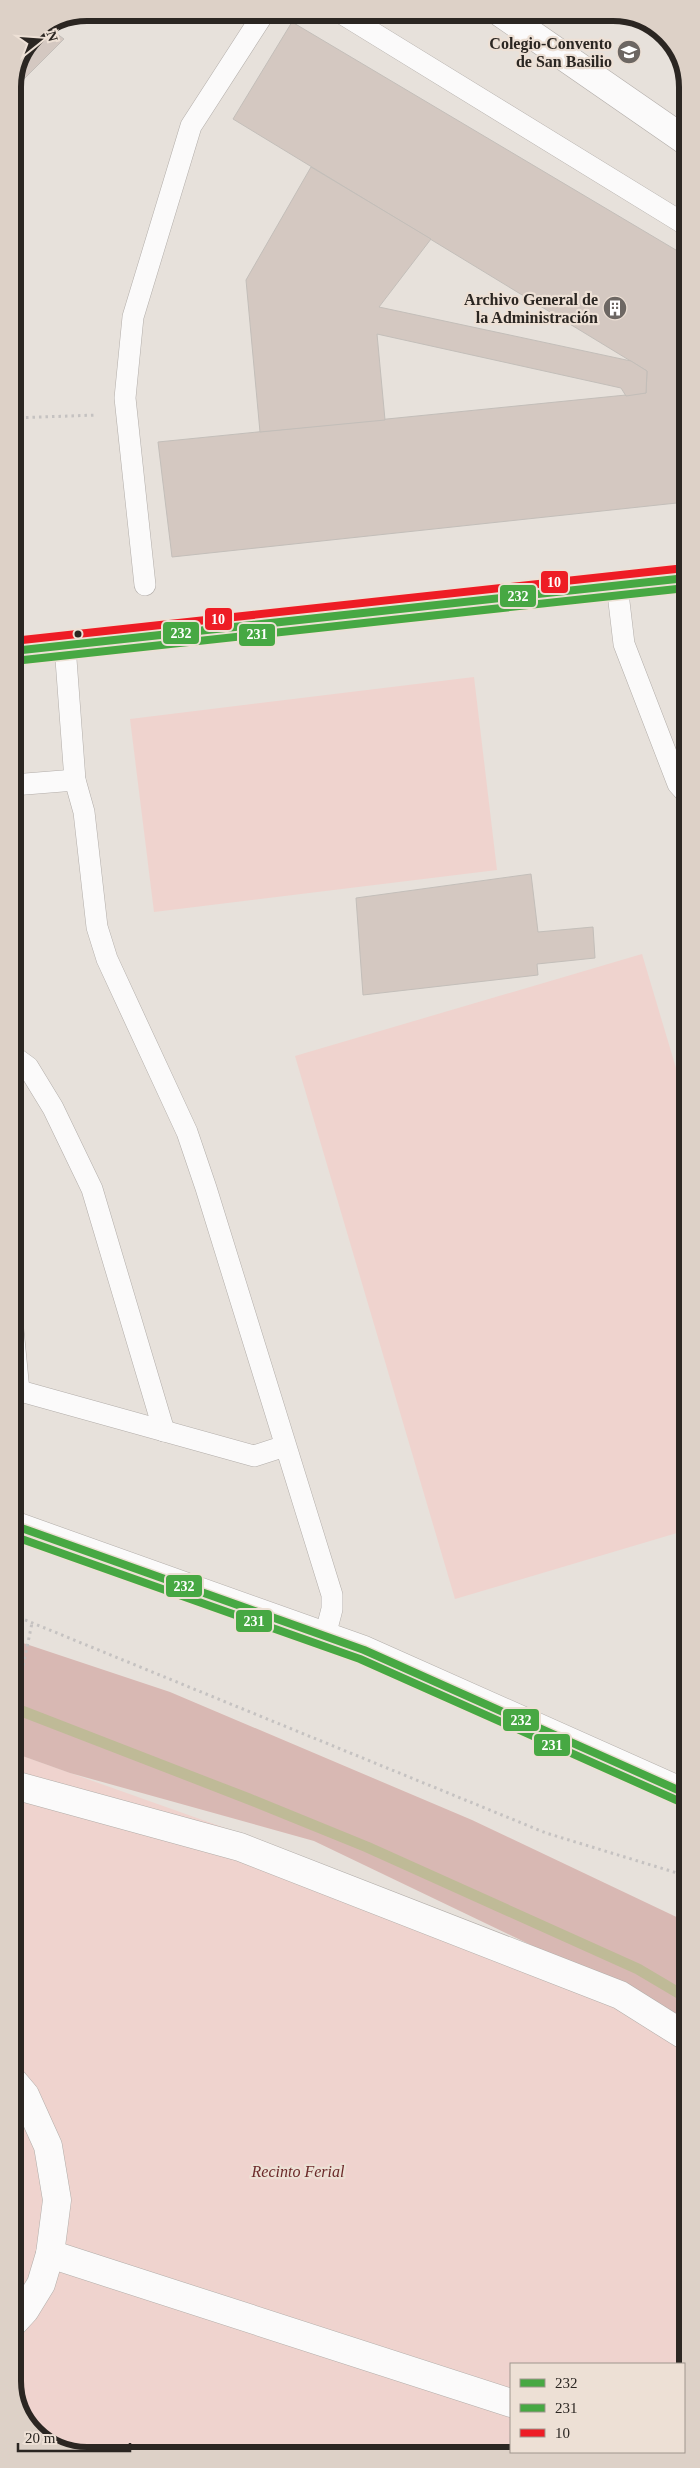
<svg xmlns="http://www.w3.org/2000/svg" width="700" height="2468" viewBox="0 0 700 2468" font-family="Georgia,serif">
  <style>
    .green { fill: #efd3ce }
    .forest { fill: #d8b8b3 }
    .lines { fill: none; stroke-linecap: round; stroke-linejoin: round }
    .stream { stroke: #bfba97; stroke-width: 11 }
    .building { fill: #d4c8c1; stroke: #c3beb9 }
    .service-casing { stroke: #b2ada9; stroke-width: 22 }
    .pedestrian-casing { stroke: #b2ada9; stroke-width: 29 }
    .minor-casing { stroke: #b2ada9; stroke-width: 29 }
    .path { stroke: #c5c2c1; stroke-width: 3; stroke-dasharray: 2.5 4; stroke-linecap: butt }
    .service { stroke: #fbfafa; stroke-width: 21 }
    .pedestrian { stroke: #fbfafa; stroke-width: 28 }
    .minor { stroke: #fbfafa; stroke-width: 28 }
    .bus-1-casing { stroke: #ede0d5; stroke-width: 11 }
    .bus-2-casing { stroke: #ede0d5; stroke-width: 11 }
    .bus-3-casing { stroke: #ede0d5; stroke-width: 11 }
    .bus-1 { stroke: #47a843; stroke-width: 8 }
    .bus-2 { stroke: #47a843; stroke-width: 8 }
    .bus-3 { stroke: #ee1c25; stroke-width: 8 }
    .bus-dot { fill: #2b2622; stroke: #ede0d5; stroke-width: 2 }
    .labels { text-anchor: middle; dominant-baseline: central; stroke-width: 4.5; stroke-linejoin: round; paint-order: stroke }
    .poi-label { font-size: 16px; font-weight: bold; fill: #2b2622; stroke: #ede0d5; text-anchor: end }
    .park-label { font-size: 16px; font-style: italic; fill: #6b2929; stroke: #ede0d5 }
    .rim { fill: none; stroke: #2b2622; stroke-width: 6 }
    .line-badge { stroke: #ede0d5; stroke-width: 2 }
    .badge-label { font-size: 14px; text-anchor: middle; font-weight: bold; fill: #fff }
  </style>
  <rect width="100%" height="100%" fill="#e7e1db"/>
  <!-- green -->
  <g class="green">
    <path d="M474,677L497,870L154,912L130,719Z"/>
    <path d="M642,954L687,1105V1530L455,1599L295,1056Z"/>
    <path d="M14,1753L242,1834L616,2003L687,2053V2381L684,2391V2364H511V2452H632L628,2454L82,2455L38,2437L14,2396Z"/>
  </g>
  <!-- forest -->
  <path class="forest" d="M14,1640L170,1692L472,1820L687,1922V2028L629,1992L314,1841L70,1773L14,1753Z"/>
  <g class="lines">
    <!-- stream -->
    <path class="stream" d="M14,1708L249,1799L367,1847L638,1969L687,1998"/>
  </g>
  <!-- building -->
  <g class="building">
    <path d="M292,22L686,256V502L172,557L158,442L646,393L647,371L233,119Z"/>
    <path d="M49,28L64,39L22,81L17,77L35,34Z"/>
    <path d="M311,167L431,239L379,307L631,361L647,371L646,393L626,396L621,388L377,334L385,420L260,432L246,280Z"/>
    <path d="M531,874L538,932L593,927L595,958L537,964L538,975L363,995L356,898Z"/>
  </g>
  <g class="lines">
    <!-- service casing -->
    <g class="service-casing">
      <g id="service">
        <path d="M341,13L686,225"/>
        <path d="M145,585L125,398L133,317L191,126L264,13"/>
        <path d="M617,585L624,644L678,784L686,793"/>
        <path d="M65,646L75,780L84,812L97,927L107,959L187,1132L206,1188L332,1595V1609L325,1636"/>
        <path d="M13,785L75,780"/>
        <path d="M13,1056L28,1067L53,1108L92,1189L164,1431"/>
        <path d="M13,1329L19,1391"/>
        <path d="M13,1389L254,1456L285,1446"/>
      </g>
    </g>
    <!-- pedestrian casing -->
    <g class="pedestrian-casing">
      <g id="pedestrian">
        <path d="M14,1785L240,1847L620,1995L687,2037"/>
        <path d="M14,2082L25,2095L48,2146L57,2200L50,2254L41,2284L25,2310L14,2322"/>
        <path d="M50,2254L511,2403"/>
      </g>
    </g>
    <!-- minor casing -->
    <g class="minor-casing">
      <g id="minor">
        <path d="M501,13L686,141"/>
        <path d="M13,651L686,578"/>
        <path d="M13,1525L364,1650L687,1794"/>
      </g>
    </g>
    <!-- path -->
    <g class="path">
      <path d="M13,418L97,415"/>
      <path d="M13,1615L546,1833L687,1876"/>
      <path d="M14,1710L32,1623"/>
    </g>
    <!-- service -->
    <use href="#service" class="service"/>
    <!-- pedestrian -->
    <use href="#pedestrian" class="pedestrian"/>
    <!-- minor -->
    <use href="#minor" class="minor"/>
    <!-- bus-1 casing -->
    <g class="bus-1-casing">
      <g id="bus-1">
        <path d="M13,651L686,578"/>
        <path d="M13,1525L364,1650L687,1794"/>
      </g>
    </g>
    <!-- bus-2 casing -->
    <g class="bus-2-casing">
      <g id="bus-2">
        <path d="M14,661L686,588"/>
        <path d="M13,1536L360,1659L683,1803"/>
      </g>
    </g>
    <!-- bus-3 casing -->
    <g class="bus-3-casing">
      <path id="bus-3" d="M13,641L685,568"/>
    </g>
    <!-- bus-1 -->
    <use href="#bus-1" class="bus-1"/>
    <!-- bus-2 -->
    <use href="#bus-2" class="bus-2"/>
    <!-- bus-3 -->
    <use href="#bus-3" class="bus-3"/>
  </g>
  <!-- icons -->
  <defs>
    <g id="university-disc" transform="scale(1.25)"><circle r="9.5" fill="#6d6763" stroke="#ede0d5"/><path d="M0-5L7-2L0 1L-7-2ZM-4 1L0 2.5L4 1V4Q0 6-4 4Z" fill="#fff"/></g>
    <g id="building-disc" transform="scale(1.25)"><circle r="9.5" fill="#6d6763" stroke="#ede0d5"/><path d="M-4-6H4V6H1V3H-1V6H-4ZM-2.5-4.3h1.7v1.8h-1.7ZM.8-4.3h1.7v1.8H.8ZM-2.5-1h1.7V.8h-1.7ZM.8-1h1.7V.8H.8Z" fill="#fff"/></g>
  </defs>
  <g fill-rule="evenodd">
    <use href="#university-disc" x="629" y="52"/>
    <use href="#building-disc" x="615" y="308"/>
  </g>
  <!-- markers -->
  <circle class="bus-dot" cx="78" cy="634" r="4.5"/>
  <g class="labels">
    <!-- poi labels -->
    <g class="poi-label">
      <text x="612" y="43">Colegio-Convento<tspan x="612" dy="18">de San Basilio</tspan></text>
      <text x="598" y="299">Archivo General de<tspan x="598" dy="18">la Administración</tspan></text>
    </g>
    <!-- park labels -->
    <g class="park-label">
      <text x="298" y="2171">Recinto Ferial</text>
    </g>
  </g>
  <!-- crop -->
  <path d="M0 0H700V2468H0ZM87 21H613A66 66 0 0 1 679 87V2381A66 66 0 0 1 613 2447H87A66 66 0 0 1 21 2381V87A66 66 0 0 1 87 21Z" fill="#ddd1c7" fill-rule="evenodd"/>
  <path class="rim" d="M87 21H613A66 66 0 0 1 679 87V2381A66 66 0 0 1 613 2447H87A66 66 0 0 1 21 2381V87A66 66 0 0 1 87 21Z"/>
  <g class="line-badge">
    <rect x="540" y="570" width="29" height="24" rx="5" fill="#ee1c25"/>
    <rect x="499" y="584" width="38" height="24" rx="5" fill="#47a843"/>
    <rect x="204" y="607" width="29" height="24" rx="5" fill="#ee1c25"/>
    <rect x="162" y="621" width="38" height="24" rx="5" fill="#47a843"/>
    <rect x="238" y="623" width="38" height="24" rx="5" fill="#47a843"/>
    <rect x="165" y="1574" width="38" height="24" rx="5" fill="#47a843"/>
    <rect x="235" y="1609" width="38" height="24" rx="5" fill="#47a843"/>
    <rect x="502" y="1708" width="38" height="24" rx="5" fill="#47a843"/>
    <rect x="533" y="1733" width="38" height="24" rx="5" fill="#47a843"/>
  </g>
  <g class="badge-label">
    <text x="554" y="587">10</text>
    <text x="518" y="601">232</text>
    <text x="218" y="624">10</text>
    <text x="181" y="638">232</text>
    <text x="257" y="639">231</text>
    <text x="184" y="1591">232</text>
    <text x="254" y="1626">231</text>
    <text x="521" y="1725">232</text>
    <text x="552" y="1750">231</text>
  </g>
  <!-- legend -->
  <rect x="510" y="2363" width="175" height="90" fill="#ede0d5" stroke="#9f968d"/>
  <rect x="520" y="2379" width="25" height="8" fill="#47a843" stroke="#9f968d"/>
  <text x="555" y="2388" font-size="15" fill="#2b2622">232</text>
  <rect x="520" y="2404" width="25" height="8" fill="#47a843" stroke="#9f968d"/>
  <text x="555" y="2413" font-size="15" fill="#2b2622">231</text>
  <rect x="520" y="2429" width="25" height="8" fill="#ee1c25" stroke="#9f968d"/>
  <text x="555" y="2438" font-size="15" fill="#2b2622">10</text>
  <!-- north arrow -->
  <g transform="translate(40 40) rotate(73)" stroke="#ede0d5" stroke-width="4" paint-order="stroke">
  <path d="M0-4L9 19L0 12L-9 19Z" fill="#2b2622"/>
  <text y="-8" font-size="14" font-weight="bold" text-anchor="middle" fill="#2b2622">N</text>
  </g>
  <!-- scale -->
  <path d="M18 2443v8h112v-8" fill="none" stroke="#2b2622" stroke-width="2.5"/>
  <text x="25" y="2443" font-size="15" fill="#2b2622" stroke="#ede0d5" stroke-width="4" paint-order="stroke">20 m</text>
</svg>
